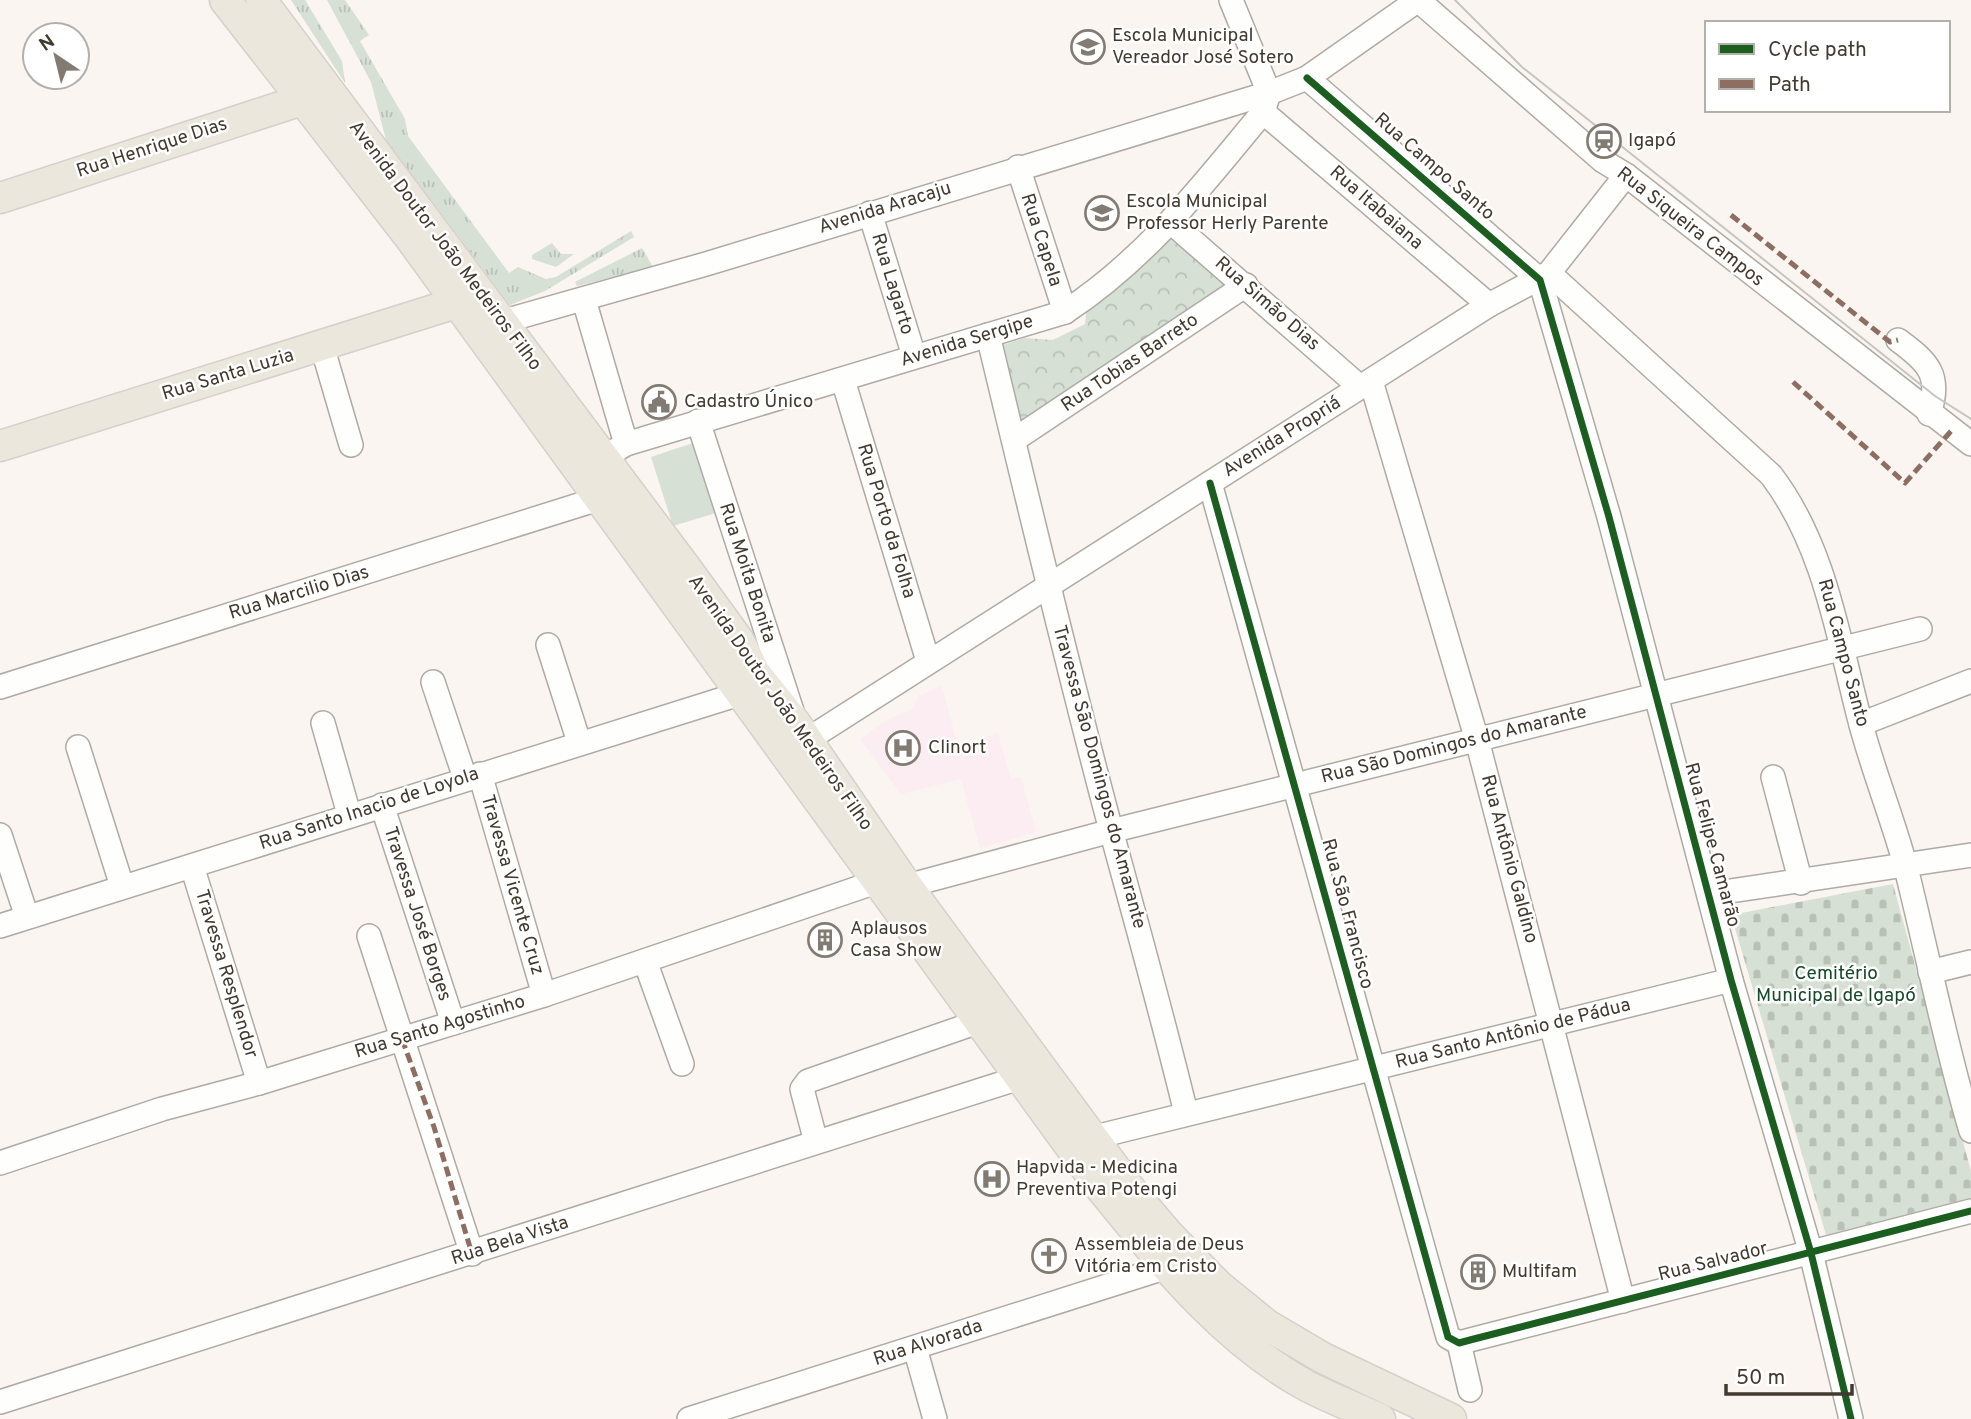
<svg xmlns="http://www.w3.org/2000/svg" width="1971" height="1419" viewBox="0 0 1971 1419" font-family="Overpass,sans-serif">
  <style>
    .medical { fill: #fcedf2 }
    .grass { fill: url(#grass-tufts) }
    .cemetery { fill: url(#cemetery-stones) }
    .park { fill: url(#park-crowns) }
    .garden { fill: #d6e0d4 }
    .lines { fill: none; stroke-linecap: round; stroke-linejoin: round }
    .minor-casing { stroke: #afaaa3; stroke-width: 26 }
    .major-casing { stroke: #d4d0cc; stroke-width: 33 }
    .minor { stroke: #fefefd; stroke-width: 23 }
    .major { stroke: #ebe7dc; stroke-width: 30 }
    .tram { stroke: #c6c5c2; stroke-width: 2 }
    .quiet { stroke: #8d6e63; stroke-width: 5; stroke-dasharray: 10 5; stroke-linecap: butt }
    .cycleway-casing { stroke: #fff; stroke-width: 11 }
    .cycleway { stroke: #1b5e20; stroke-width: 7 }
    .labels { text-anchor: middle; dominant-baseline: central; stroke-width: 5; stroke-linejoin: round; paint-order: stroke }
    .poi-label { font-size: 19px; fill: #413a2f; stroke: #fff; text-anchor: start }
    .street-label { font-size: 19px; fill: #413a2f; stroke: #fff }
    .park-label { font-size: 19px; fill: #154929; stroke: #fff }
  </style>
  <defs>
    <pattern id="grass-tufts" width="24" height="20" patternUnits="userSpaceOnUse" patternTransform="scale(1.75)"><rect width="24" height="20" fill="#d6e0d4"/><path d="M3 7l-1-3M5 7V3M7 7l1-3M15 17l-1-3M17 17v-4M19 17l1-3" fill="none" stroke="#b9c1b6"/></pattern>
    <pattern id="cemetery-stones" width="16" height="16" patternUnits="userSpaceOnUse" patternTransform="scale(1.75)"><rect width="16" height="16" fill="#d6e0d4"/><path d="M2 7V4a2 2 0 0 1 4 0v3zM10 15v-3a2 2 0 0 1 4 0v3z" fill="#b9c1b6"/></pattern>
    <pattern id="park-crowns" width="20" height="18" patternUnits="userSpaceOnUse" patternTransform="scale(1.75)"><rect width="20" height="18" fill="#d6e0d4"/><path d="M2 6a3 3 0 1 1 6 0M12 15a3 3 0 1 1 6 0" fill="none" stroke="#b9c1b6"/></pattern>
  </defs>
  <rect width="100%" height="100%" fill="#faf5f0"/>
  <!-- medical -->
  <path class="medical" d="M942,686L958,747L998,733L1011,779L1021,777L1036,832L980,848L961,779L901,794L860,739L886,720L913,709L918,696Z"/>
  <!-- grass -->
  <g class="grass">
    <path d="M291,0H305L342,61L345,83Z"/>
    <path d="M327,0H345L369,35L360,41L405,119L408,136L509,273L518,267L546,279L556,277L631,231L634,237L545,291L510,305L386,140L371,82Z"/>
    <path d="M552,243L561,254H574L556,267L532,259V255Z"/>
    <path d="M642,248L653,267L577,286L575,282Z"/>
  </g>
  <!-- cemetery -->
  <path class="cemetery" d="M1893,884L1971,1171V1198L1826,1235L1731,915Z"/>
  <!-- park -->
  <path class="park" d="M1167,237L1231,284L1023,428L999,346L1025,338L1053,340L1085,324L1087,305Z"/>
  <!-- garden -->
  <path class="garden" d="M693,443L716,513L673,526L651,457Z"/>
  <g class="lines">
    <!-- minor casing -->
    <g class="minor-casing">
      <g id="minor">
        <path d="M1231,0L1269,93"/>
        <path d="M1418,0L1603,161L1626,175L1971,444"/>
        <path d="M1307,78L1540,280L1609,517L1731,980L1811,1253L1851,1419"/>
        <path d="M1263,112L1489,305"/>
        <path d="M1018,167L1065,312"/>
        <path d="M870,213L914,356"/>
        <path d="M1172,223L1360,387"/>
        <path d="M1549,273L1771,475C1825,546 1838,637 1860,721C1873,771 1893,819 1906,868C1928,956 1945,1044 1971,1131"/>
        <path d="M584,300L626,444"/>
        <path d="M501,322L706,264L1269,93L1307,78L1418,0"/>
        <path d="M988,335C1028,501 1067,666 1111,830C1137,925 1163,1018 1186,1113"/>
        <path d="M1898,340C1928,362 1942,375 1929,414"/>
        <path d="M322,346L351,445"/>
        <path d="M843,380L928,661"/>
        <path d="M1371,381L1477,740L1623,1301"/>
        <path d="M698,421L792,711"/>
        <path d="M1014,440L1246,285"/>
        <path d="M601,459L626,444L1065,312C1146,259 1202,186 1263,112L1269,93"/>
        <path d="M1210,483L1448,1337L1459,1343L1470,1340L1971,1211"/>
        <path d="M548,645L579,742"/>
        <path d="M433,682L465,778"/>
        <path d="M0,687L598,499"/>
        <path d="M323,723L349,814"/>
        <path d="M1861,724L1971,681"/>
        <path d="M807,740L1489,305L1549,273L1626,175"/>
        <path d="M78,747L122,886"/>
        <path d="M480,774L544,995"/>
        <path d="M1773,777L1801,883"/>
        <path d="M382,805L453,1023"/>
        <path d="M0,835L27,917"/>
        <path d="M192,866L259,1083"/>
        <path d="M907,886L1111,831L1920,629"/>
        <path d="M1710,894L1971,855"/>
        <path d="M0,926L739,694"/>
        <path d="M369,936L472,1254"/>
        <path d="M645,961L682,1064"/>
        <path d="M1930,972L1971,962"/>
        <path d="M1091,1138L1731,980"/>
        <path d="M816,1142L802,1089L808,1081L978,1022"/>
        <path d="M0,1163L162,1109L259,1083L544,995L876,882"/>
        <path d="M1459,1343L1470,1390"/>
        <path d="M915,1348L935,1419"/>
        <path d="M0,1402L1019,1078"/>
        <path d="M689,1419L1167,1267"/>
      </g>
    </g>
    <!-- major casing -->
    <g class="major-casing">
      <g id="major">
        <path d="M225,0L408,235L1099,1186C1159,1259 1222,1340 1307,1386C1330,1398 1356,1408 1380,1419"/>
        <path d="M261,0L686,568L739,641L755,673L796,724L907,886L1134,1194L1168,1234L1219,1286L1267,1325L1323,1358L1451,1419"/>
        <path d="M0,198L305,99"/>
        <path d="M0,446L456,303"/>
      </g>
    </g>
    <!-- minor -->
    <use href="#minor" class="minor"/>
    <!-- major -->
    <use href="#major" class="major"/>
    <!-- tram -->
    <path class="tram" d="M1455,0L1522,67L1935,396L1971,419"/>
    <!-- quiet -->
    <g class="quiet">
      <path d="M1731,215L1890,342L1898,340"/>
      <path d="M1793,382L1905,483L1952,430"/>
      <path d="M402,1039L434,1127L472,1254"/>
    </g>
    <!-- cycleway casing -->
    <g class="cycleway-casing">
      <g id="cycleway">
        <path d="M1307,78L1540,280L1609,517L1731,980L1811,1253L1851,1419"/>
        <path d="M1210,483L1448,1337L1459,1343L1470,1340L1971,1211"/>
      </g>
    </g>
    <!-- cycleway -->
    <use href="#cycleway" class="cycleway"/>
  </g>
  <!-- icons -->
  <defs>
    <g id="school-ring" transform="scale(1.75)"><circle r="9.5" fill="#fff" stroke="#827b73" stroke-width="1.5"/><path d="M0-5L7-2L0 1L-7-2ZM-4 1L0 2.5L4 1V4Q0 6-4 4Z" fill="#827b73"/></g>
    <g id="station-ring" transform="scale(1.75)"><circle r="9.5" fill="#fff" stroke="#827b73" stroke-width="1.5"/><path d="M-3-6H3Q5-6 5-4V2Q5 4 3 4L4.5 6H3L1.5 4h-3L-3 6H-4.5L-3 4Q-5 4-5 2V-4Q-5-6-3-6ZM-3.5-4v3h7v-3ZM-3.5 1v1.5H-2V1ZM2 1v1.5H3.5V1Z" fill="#827b73"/></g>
    <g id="civic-ring" transform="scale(1.75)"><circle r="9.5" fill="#fff" stroke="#827b73" stroke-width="1.5"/><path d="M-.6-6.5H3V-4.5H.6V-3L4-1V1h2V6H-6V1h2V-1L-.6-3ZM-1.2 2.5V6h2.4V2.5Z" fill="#827b73"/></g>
    <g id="hospital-ring" transform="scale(1.75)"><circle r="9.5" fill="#fff" stroke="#827b73" stroke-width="1.5"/><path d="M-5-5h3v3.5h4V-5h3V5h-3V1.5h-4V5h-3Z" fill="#827b73"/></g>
    <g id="building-ring" transform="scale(1.75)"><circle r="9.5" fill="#fff" stroke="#827b73" stroke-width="1.5"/><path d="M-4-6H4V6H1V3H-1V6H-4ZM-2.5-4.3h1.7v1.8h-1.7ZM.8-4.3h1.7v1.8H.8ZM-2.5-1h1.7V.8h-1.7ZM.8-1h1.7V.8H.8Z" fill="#827b73"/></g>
    <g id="church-ring" transform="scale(1.75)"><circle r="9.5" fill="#fff" stroke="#827b73" stroke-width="1.5"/><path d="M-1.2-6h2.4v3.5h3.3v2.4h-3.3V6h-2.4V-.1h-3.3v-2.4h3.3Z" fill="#827b73"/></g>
  </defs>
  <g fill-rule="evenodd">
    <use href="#school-ring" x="1088" y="47"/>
    <use href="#station-ring" x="1604" y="141"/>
    <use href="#school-ring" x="1102" y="213"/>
    <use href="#civic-ring" x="659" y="402"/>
    <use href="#hospital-ring" x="903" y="748"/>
    <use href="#building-ring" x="825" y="940"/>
    <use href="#hospital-ring" x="992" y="1179"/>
    <use href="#church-ring" x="1049" y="1256"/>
    <use href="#building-ring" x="1478" y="1272"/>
  </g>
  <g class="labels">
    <!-- poi labels -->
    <g class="poi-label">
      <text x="1112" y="36">Escola Municipal<tspan x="1112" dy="22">Vereador José Sotero</tspan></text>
      <text x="1628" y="141">Igapó</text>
      <text x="1126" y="202">Escola Municipal<tspan x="1126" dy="22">Professor Herly Parente</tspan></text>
      <text x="684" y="402">Cadastro Único</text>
      <text x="928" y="748">Clinort</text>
      <text x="850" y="929">Aplausos<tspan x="850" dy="22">Casa Show</tspan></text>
      <text x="1016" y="1168">Hapvida - Medicina<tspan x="1016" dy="22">Preventiva Potengi</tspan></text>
      <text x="1074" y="1245">Assembleia de Deus<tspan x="1074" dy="22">Vitória em Cristo</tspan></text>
      <text x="1502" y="1272">Multifam</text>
    </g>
    <!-- street labels -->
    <g class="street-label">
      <text transform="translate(152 148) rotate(-18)">Rua Henrique Dias</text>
      <text transform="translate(1434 167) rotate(41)">Rua Campo Santo</text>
      <text transform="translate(885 208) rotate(-17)">Avenida Aracaju</text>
      <text transform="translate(1376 208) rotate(41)">Rua Itabaiana</text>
      <text transform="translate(1690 227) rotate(38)">Rua Siqueira Campos</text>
      <text transform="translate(1041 240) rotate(72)">Rua Capela</text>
      <text transform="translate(445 246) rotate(53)">Avenida Doutor João Medeiros Filho</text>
      <text transform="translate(892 284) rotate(73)">Rua Lagarto</text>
      <text transform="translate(1267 304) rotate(41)">Rua Simão Dias</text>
      <text transform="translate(967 341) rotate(-17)">Avenida Sergipe</text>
      <text transform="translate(1130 363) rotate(-34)">Rua Tobias Barreto</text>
      <text transform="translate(228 375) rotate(-17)">Rua Santa Luzia</text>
      <text transform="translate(1282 437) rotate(-32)">Avenida Propriá</text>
      <text transform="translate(886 521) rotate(73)">Rua Porto da Folha</text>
      <text transform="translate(747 573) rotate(72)">Rua Moita Bonita</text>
      <text transform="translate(299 593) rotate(-17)">Rua Marcilio Dias</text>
      <text transform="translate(1843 653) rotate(75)">Rua Campo Santo</text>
      <text transform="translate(780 703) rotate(55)">Avenida Doutor João Medeiros Filho</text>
      <text transform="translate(1454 745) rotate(-14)">Rua São Domingos do Amarante</text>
      <text transform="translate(1099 777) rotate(75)">Travessa São Domingos do Amarante</text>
      <text transform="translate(369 809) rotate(-18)">Rua Santo Inacio de Loyola</text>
      <text transform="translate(1712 845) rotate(75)">Rua Felipe Camarão</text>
      <text transform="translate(1509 859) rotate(75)">Rua Antônio Galdino</text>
      <text transform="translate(512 885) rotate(74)">Travessa Vicente Cruz</text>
      <text transform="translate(417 914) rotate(72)">Travessa José Borges</text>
      <text transform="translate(1347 914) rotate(75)">Rua São Francisco</text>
      <text transform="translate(226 974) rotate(73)">Travessa Resplendor</text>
      <text transform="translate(440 1027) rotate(-17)">Rua Santo Agostinho</text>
      <text transform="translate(1513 1034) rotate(-14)">Rua Santo Antônio de Pádua</text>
      <text transform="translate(510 1241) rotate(-18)">Rua Bela Vista</text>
      <text transform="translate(1713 1262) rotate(-14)">Rua Salvador</text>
      <text transform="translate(928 1343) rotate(-18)">Rua Alvorada</text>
    </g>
    <!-- park labels -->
    <g class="park-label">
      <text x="1836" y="974">Cemitério<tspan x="1836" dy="22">Municipal de Igapó</tspan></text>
    </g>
  </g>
  <!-- legend -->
  <rect x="1705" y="21" width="245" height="91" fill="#ffffff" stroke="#b3b0ac" stroke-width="2"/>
  <rect x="1719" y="44" width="35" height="10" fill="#1b5e20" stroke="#b3b0ac" stroke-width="2"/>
  <text x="1768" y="56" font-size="21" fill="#413a2f">Cycle path</text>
  <rect x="1719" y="79" width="35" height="10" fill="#8d6e63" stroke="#b3b0ac" stroke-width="2"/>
  <text x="1768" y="91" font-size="21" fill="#413a2f">Path</text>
  <!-- north arrow -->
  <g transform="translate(56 56) rotate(325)"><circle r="33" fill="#ffffff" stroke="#b3b0ac" stroke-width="2"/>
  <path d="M0-5L12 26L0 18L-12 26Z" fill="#827b73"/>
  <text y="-10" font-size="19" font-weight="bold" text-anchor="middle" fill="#413a2f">N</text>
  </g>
  <!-- scale -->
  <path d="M1726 1384v10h126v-10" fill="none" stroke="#413a2f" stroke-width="3.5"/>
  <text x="1736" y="1384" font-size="21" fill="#413a2f" stroke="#ffffff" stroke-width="5" paint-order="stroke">50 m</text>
</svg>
